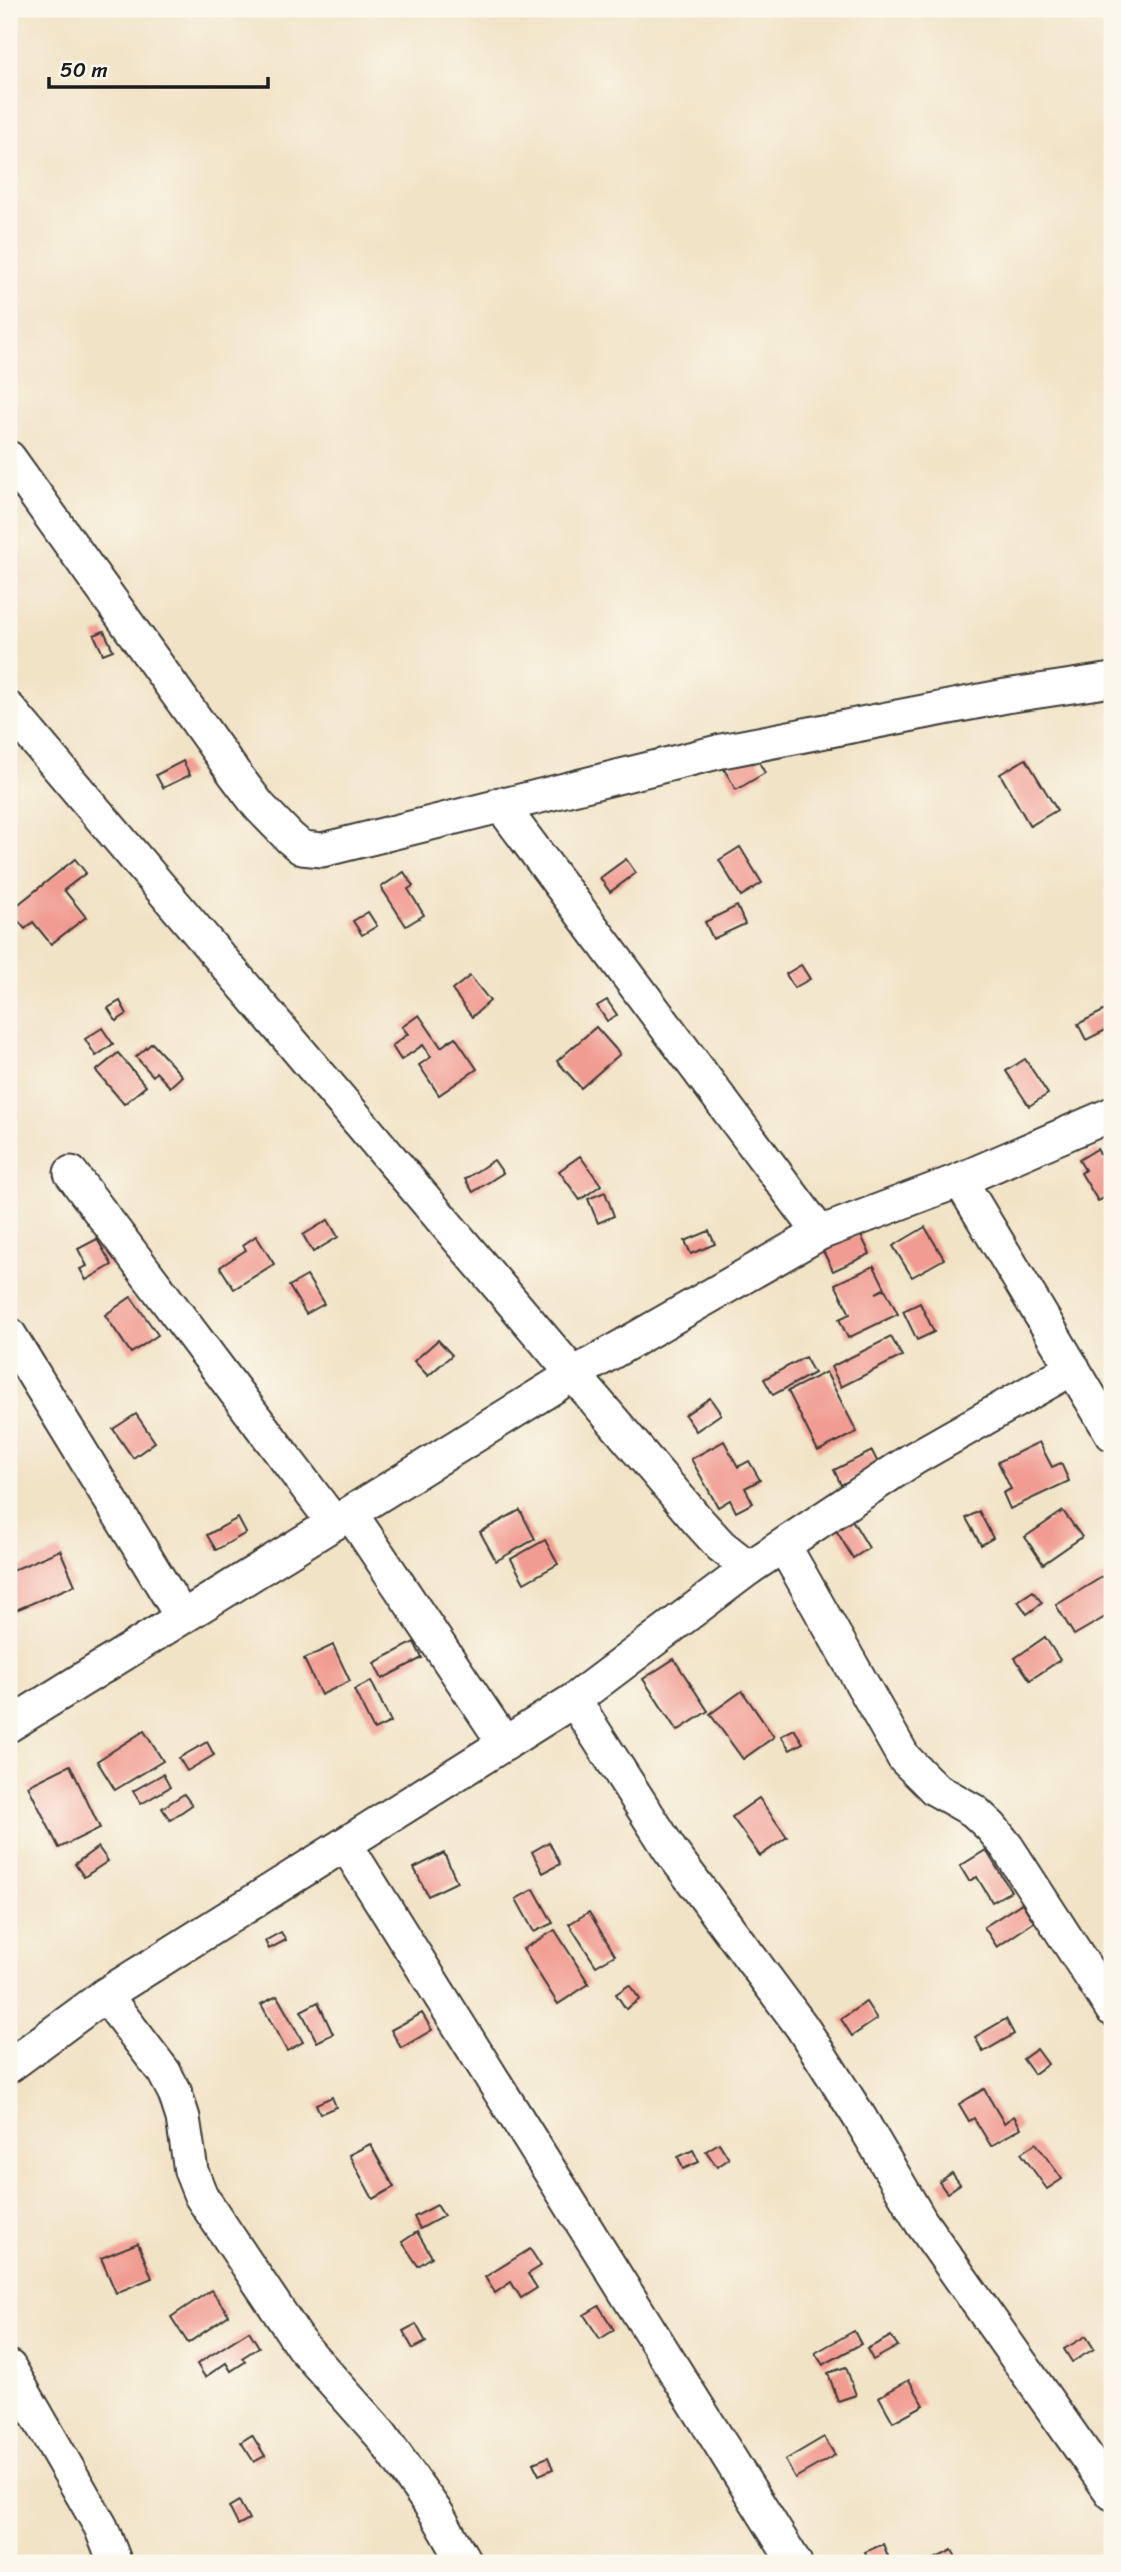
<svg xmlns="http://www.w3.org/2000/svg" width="1121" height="2572" viewBox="0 0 1121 2572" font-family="Sriracha,sans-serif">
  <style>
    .building { fill: #f19c92 }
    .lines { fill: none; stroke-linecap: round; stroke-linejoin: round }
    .street-casing { stroke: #3c3a36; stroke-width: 37 }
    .street { stroke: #fff; stroke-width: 33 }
  </style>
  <rect width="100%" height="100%" fill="#fbf7ec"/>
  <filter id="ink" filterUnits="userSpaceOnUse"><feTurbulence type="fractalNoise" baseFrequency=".0143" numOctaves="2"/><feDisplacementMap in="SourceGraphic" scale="14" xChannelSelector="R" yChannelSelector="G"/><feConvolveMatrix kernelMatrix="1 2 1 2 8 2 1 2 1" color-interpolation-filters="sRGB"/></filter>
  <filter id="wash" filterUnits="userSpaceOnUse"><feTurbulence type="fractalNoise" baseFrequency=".00686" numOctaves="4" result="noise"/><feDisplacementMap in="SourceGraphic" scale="28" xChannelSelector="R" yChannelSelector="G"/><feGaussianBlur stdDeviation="1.57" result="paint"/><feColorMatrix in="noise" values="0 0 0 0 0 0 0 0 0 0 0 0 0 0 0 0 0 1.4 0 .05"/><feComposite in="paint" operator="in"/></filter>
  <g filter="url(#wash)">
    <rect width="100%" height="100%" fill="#f1e3c6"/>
    <g id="blocks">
      <!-- building -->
      <g class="building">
        <path d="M104,631L113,650L103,654L94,635Z"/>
        <path d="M754,753L765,773L736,790L724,769Z"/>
        <path d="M1026,759L1057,810L1030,826L1000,774Z"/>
        <path d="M183,761L190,775L163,788L156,775Z"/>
        <path d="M740,847L762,883L741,896L719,860Z"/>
        <path d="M75,859L86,873L64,890L86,917L51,944L33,922L25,929L10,911Z"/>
        <path d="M626,859L636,873L610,892L600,878Z"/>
        <path d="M404,872L413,886L408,889L424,915L406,926L381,887Z"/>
        <path d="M737,906L745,924L713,939L705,922Z"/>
        <path d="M368,912L377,926L362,935L353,921Z"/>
        <path d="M801,965L810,979L794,988L786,974Z"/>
        <path d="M470,976L490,1001L472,1017L452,990Z"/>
        <path d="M607,1000L617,1015L607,1021L597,1006Z"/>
        <path d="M120,1001L127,1014L116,1021L108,1008Z"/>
        <path d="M1107,1009L1112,1019V1027L1086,1040L1078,1024Z"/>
        <path d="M419,1015L441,1047L455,1037L477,1069L439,1095L419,1065L431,1057L423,1045L401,1060L392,1046L408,1034L402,1027Z"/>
        <path d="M596,1027L620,1054L581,1088L557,1061Z"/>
        <path d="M102,1028L113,1044L96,1056L85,1039Z"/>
        <path d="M152,1043L182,1076L170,1087L156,1072L153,1076L136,1057Z"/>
        <path d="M118,1053L146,1086L124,1104L96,1071Z"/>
        <path d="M1025,1059L1048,1094L1029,1106L1006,1071Z"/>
        <path d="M1097,1149L1112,1174V1207L1110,1209L1104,1198L1098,1201L1081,1173L1085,1170L1079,1160Z"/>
        <path d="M580,1156L601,1185L580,1200L559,1171Z"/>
        <path d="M494,1160L503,1173L473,1192L465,1179Z"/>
        <path d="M605,1192L614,1216L598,1223L588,1199Z"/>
        <path d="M328,1220L338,1237L313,1252L303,1235Z"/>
        <path d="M925,1227L944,1259L912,1277L893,1246Z"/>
        <path d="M709,1231L715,1244L691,1254L685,1241Z"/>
        <path d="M860,1233L870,1254L833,1271L822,1249Z"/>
        <path d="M256,1236L274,1264L234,1289L220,1267L246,1250L243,1245Z"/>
        <path d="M97,1239L112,1265L86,1280L80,1269L87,1266L78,1249Z"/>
        <path d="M874,1266L885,1288L876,1293L885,1289L898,1314L848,1338L839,1319L850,1314L835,1284Z"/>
        <path d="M307,1276L324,1304L306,1314L289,1286Z"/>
        <path d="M131,1297L158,1335L131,1353L105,1315Z"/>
        <path d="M920,1303L934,1332L917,1340L903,1311Z"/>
        <path d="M891,1337L902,1356L841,1387L831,1367Z"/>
        <path d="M438,1340L452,1355L428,1376L414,1361Z"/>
        <path d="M805,1357L814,1373L773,1395L764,1379Z"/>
        <path d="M826,1372L857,1432L818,1451L788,1391Z"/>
        <path d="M710,1398L721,1414L696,1431L685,1415Z"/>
        <path d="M136,1414L155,1442L133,1458L113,1429Z"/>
        <path d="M724,1441L738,1467L749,1461L760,1480L745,1488L753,1503L736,1512L730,1500L718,1507L691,1459Z"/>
        <path d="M1039,1442L1052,1467L1061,1463L1069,1481L1010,1509L1003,1493L1011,1489L998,1462Z"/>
        <path d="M872,1451L879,1465L841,1485L834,1470Z"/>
        <path d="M520,1510L535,1539L496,1561L480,1532Z"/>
        <path d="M979,1511L993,1538L981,1545L966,1518Z"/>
        <path d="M1063,1511L1082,1537L1043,1564L1025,1537Z"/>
        <path d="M849,1515L869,1548L853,1558L833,1525Z"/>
        <path d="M238,1518L246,1533L216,1550L207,1535Z"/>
        <path d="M545,1540L558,1564L524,1583L511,1559Z"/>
        <path d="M60,1550L75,1585L9,1613V1572Z"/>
        <path d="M1112,1571V1613L1074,1635L1056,1605Z"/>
        <path d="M1033,1591L1042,1603L1027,1614L1018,1601Z"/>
        <path d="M1045,1637L1060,1660L1030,1680L1015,1658Z"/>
        <path d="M414,1642L422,1658L382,1679L374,1663Z"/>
        <path d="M333,1645L350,1681L321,1695L304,1659Z"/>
        <path d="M674,1659L708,1711L677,1731L643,1679Z"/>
        <path d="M371,1681L391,1722L374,1730L354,1690Z"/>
        <path d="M742,1691L774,1737L743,1759L710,1714Z"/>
        <path d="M794,1729L803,1743L790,1750L781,1736Z"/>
        <path d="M144,1731L163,1761L115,1790L97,1761Z"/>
        <path d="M207,1742L214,1755L187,1771L179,1758Z"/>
        <path d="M70,1765L100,1828L59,1848L28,1786Z"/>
        <path d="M163,1774L170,1787L141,1804L133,1791Z"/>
        <path d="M184,1794L192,1805L170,1820L162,1808Z"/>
        <path d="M759,1798L787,1837L760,1856L732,1817Z"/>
        <path d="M549,1842L560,1864L543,1873L532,1852Z"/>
        <path d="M98,1847L108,1861L84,1877L75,1864Z"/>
        <path d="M986,1850L1011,1891L992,1902L977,1877L969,1881L960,1866Z"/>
        <path d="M444,1853L457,1882L428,1896L414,1868Z"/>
        <path d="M534,1889L553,1923L534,1932L516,1899Z"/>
        <path d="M1022,1903L1034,1922L997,1947L984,1927Z"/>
        <path d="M589,1912L615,1955L596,1966L569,1924Z"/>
        <path d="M555,1930L589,1984L558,2004L523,1949Z"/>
        <path d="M281,1932L286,1940L269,1949L265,1941Z"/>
        <path d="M629,1985L640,1999L626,2009L616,1994Z"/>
        <path d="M277,1996L303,2042L287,2051L261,2004Z"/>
        <path d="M318,2002L333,2034L317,2042L301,2011Z"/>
        <path d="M866,2002L877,2019L852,2036L841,2019Z"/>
        <path d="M422,2013L432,2030L401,2048L391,2030Z"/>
        <path d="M1006,2019L1014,2034L983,2052L975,2037Z"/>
        <path d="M1037,2049L1048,2064L1034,2074L1023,2059Z"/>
        <path d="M984,2089L1004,2123L1014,2116L1021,2128L991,2146L974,2118L969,2121L959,2104Z"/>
        <path d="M332,2097L336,2107L320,2114L316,2104Z"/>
        <path d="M719,2143L729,2159L717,2167L706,2151Z"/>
        <path d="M1036,2143L1062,2179L1047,2189L1021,2153Z"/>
        <path d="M370,2144L394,2187L373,2199L349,2155Z"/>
        <path d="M693,2150L699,2162L683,2169L678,2157Z"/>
        <path d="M952,2173L960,2184L947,2193L939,2182Z"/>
        <path d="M437,2205L444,2216L420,2229L414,2217Z"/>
        <path d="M417,2232L432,2257L418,2266L402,2242Z"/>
        <path d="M138,2243L152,2278L116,2293L101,2258Z"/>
        <path d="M530,2249L541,2266L528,2274L537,2288L521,2298L511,2282L495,2293L485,2277Z"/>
        <path d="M211,2290L229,2315L188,2343L171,2317Z"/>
        <path d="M599,2306L614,2330L600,2339L584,2315Z"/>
        <path d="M416,2324L426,2342L413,2349L403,2331Z"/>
        <path d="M249,2331L259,2347L242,2358L245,2362L231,2371L226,2363L205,2377L197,2364Z"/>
        <path d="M854,2331L861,2344L823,2365L815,2353Z"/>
        <path d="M891,2336L898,2346L873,2360L867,2349Z"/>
        <path d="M1086,2336L1094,2349L1072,2362L1064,2349Z"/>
        <path d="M846,2367L856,2395L838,2401L828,2373Z"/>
        <path d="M909,2380L924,2405L893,2422L879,2397Z"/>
        <path d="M252,2435L265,2456L254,2462L241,2442Z"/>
        <path d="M824,2437L835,2455L795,2478L785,2460Z"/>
        <path d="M548,2457L553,2469L539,2475L533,2463Z"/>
        <path d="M239,2501L249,2519L238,2525L229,2507Z"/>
        <path d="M883,2544L888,2556L870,2563L865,2552Z"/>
        <path d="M952,2550L959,2563H927Z"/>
      </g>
    </g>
  </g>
  <g filter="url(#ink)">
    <use href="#blocks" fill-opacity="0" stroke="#3c3a36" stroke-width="2"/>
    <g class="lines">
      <!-- street casing -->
      <g class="street-casing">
        <g id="street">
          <path d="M9,458L234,773L259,806L290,838L302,848L322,850L722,751L1006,696L1112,680"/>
          <path d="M9,709L698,1521L721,1546L749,1568"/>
          <path d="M500,804L820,1233"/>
          <path d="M71,1173L334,1523"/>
          <path d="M960,1180L1112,1434"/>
          <path d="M9,1334L182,1617"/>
          <path d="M351,1514L505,1744"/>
          <path d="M784,1546L904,1758L935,1789L974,1811L991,1827L1007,1847L1112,2009"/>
          <path d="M574,1700L670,1850L802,2027L860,2118L921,2222L1112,2493"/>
          <path d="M9,1725L574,1374L820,1233L960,1180L1112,1114"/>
          <path d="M346,1845L795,2563"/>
          <path d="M105,1995L164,2072L175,2093L183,2118L191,2171L201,2196L302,2346L381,2435L437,2514L465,2563"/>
          <path d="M9,2066L105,1995L574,1700L749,1568L913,1459L1073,1368"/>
          <path d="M9,2367L101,2527L115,2563"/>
        </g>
      </g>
      <!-- street -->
      <use href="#street" class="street"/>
    </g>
  </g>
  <!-- margin -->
  <rect width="1121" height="2572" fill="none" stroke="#fbf7ec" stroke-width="35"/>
  <!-- scale -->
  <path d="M49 77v10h219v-10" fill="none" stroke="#1c1c1c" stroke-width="3.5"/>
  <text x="60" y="77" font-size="21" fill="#1c1c1c" stroke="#fbf7ec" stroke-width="5" paint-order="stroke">50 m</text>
</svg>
